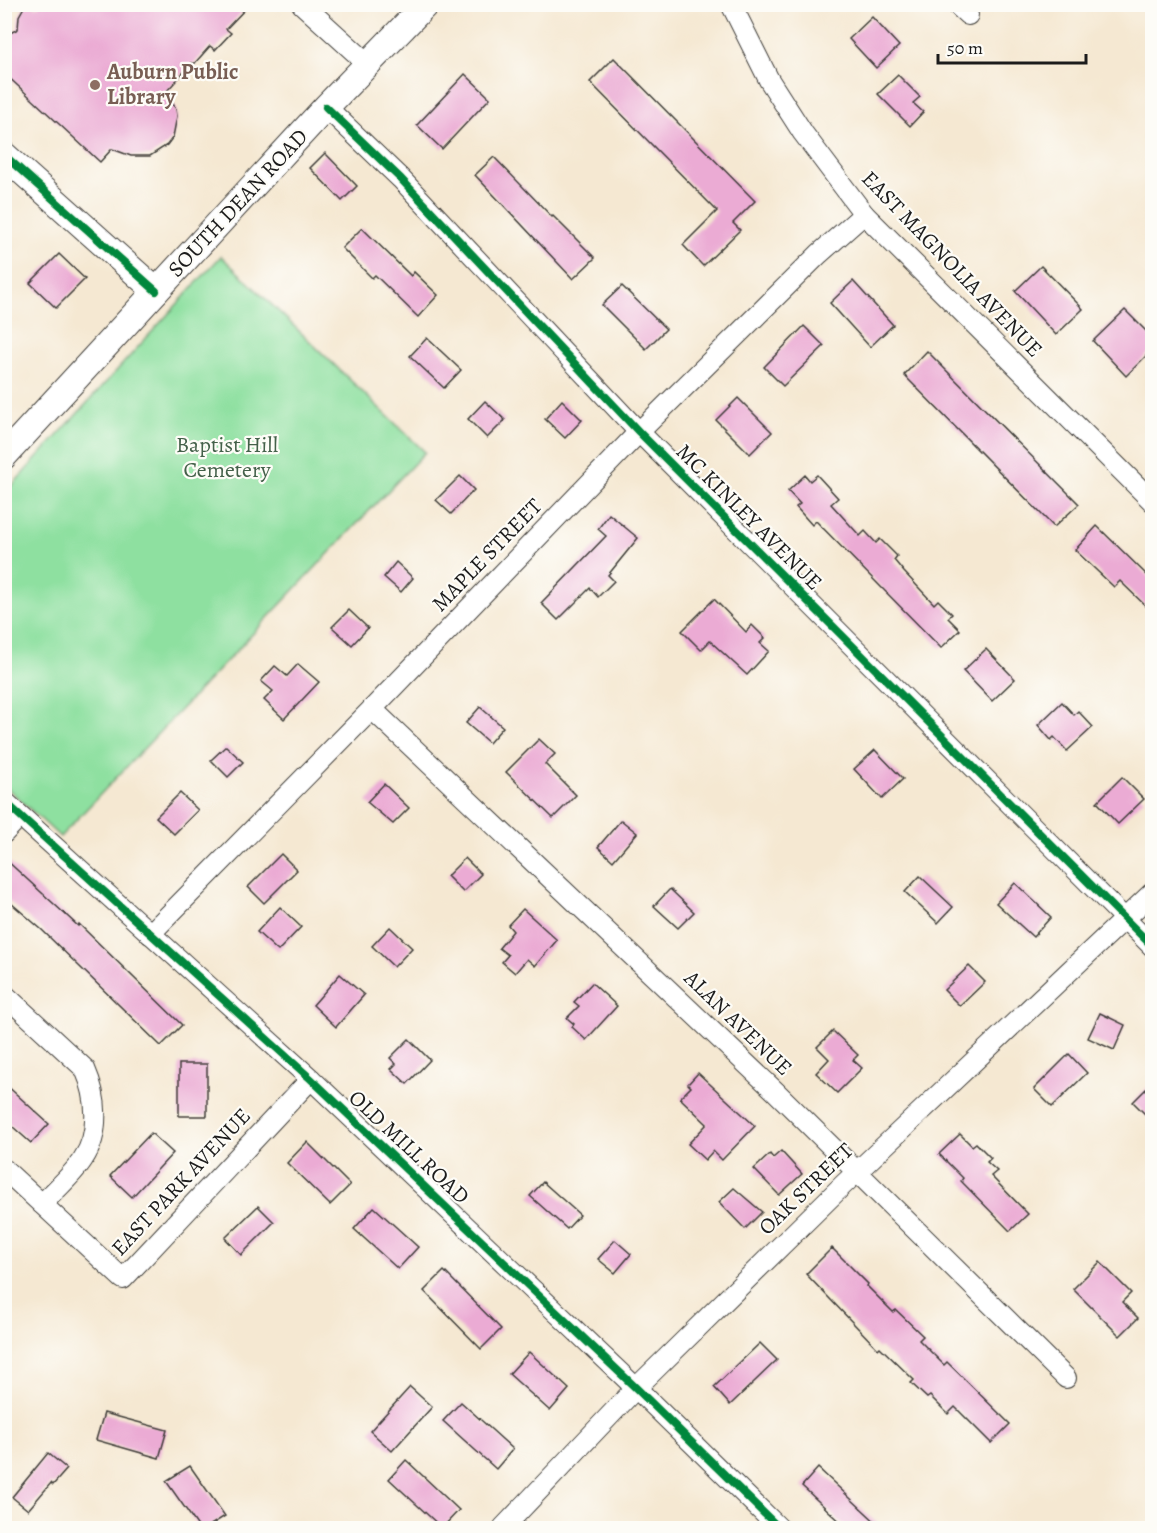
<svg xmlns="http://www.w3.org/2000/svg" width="1157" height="1533" viewBox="0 0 1157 1533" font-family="Alegreya,serif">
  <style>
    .green { fill: #8ee0a0; stroke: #557e5e; stroke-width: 1.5 }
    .building { fill: #ebabd4 }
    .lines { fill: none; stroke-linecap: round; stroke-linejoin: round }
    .minor-casing { stroke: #3d3b37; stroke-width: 22 }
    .tertiary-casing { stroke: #3d3b37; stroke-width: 28 }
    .minor { stroke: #fff; stroke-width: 20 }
    .tertiary { stroke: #fff; stroke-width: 26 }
    .cycleway-casing { stroke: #fdfcf7; stroke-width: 11 }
    .cycleway { stroke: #00873e; stroke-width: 8 }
    .education-dot { fill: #8d6e63; stroke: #fdfcf7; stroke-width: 2 }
    .labels { text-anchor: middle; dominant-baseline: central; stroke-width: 4.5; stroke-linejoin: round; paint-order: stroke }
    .education-label { font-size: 22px; font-weight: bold; fill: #785e54; stroke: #fdfcf7; text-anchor: start }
    .street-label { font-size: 22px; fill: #1c1c1c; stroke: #fdfcf7 }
    .park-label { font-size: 22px; fill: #44614a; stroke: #fdfcf7 }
  </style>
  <rect width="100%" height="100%" fill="#fdfcf7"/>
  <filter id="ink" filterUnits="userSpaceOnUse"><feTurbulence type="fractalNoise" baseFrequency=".0167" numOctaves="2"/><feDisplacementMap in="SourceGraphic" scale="12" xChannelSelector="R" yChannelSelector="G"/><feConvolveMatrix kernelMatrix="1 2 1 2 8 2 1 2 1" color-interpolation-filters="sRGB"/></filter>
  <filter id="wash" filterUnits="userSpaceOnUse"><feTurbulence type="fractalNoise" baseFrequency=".008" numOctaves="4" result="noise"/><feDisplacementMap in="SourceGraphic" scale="24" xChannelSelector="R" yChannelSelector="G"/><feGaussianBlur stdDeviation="1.35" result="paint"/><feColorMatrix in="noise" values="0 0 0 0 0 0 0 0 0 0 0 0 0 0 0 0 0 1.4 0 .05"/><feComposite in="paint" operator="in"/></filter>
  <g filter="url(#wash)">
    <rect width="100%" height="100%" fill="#f5e8d2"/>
    <!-- green -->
    <path class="green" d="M221,256L425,452L60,837L5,786V493Z"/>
    <g id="blocks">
      <!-- building -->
      <g class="building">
        <path d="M40,4H250L226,29L231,33L215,50L210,46L194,64L192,63L166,92L176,109L177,116L173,137L167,145L150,156H131L112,149L100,162L4,73V36L18,29L19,16L24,7L30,5L38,7Z"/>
        <path d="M872,17L899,46L876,68L849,39Z"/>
        <path d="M614,58L755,201L733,223L740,230L703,266L683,245L717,211L590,82Z"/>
        <path d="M465,74L490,98L442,149L417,125Z"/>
        <path d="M898,75L920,97L913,103L923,112L910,126L878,94Z"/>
        <path d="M325,153L357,186L342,201L310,168Z"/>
        <path d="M494,157L552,217L553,216L595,258L573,279L475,175Z"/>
        <path d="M362,228L411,276L414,272L438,295L418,317L375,275L372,278L342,248Z"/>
        <path d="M59,254L85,279L56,308L30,283Z"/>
        <path d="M1041,266L1083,309L1056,335L1015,291Z"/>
        <path d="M853,281L893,325L870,347L830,303Z"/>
        <path d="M622,286L666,329L646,349L602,305Z"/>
        <path d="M1125,310L1152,337V350L1126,376L1093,341Z"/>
        <path d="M804,326L824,346L783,386L764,367Z"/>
        <path d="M427,338L461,370L444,388L410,356Z"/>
        <path d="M927,351L1079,504L1054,527L904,375Z"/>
        <path d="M738,398L772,432L750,454L716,420Z"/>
        <path d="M562,400L582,420L565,438L545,419Z"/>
        <path d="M485,401L505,420L487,438L468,419Z"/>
        <path d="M805,475L810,481L817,475L838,498L831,504L860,536L865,531L876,543L880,539L897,556L894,560L904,572L934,604L938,600L952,614L948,618L960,630L941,648L816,521L812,525L796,507L800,504L788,491Z"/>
        <path d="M460,476L474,490L451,514L436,500Z"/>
        <path d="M609,514L638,538L608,575L614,581L598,597L590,588L558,620L541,603L606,536L598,529Z"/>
        <path d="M1097,526L1152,580V612L1120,581L1114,587L1075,550Z"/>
        <path d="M396,562L413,578L401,592L384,577Z"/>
        <path d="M714,599L746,632L752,625L765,638L760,643L769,651L747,675L710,641L701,650L682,631Z"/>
        <path d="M349,610L368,628L352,645L332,627Z"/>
        <path d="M986,649L1015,679L992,701L963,671Z"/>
        <path d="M298,664L319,682L284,719L264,700L273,691L261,681L275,666L287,676Z"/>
        <path d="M1062,702L1074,715L1078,711L1093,727L1067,751L1054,737L1051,740L1038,725Z"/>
        <path d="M480,707L503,727L489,743L466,723Z"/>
        <path d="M539,739L555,754L545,764L576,795L553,818L506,772Z"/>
        <path d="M226,746L243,762L228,777L211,760Z"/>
        <path d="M875,750L903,779L882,799L854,769Z"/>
        <path d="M1122,777L1144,799L1118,824L1097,802Z"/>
        <path d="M384,784L409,808L393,824L367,802Z"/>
        <path d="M180,793L198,810L174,834L156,817Z"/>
        <path d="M621,820L637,833L613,861L598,847Z"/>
        <path d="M281,854L297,870L264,903L248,887Z"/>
        <path d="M4,858L78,926L79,924L182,1025L161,1046L41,929L4,897Z"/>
        <path d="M465,858L481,874L463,892L447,876Z"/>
        <path d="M920,876L953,907L938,923L905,892Z"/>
        <path d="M1015,883L1051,917L1033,937L996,903Z"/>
        <path d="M670,889L694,912L678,928L654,906Z"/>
        <path d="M280,907L301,927L278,951L257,932Z"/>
        <path d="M523,909L557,940L535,966L527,959L515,973L502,962L508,955L499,948L513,931L508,925Z"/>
        <path d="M390,927L412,948L394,967L372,946Z"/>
        <path d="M969,966L985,982L960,1006L944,990Z"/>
        <path d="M340,974L364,995L336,1027L313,1005Z"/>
        <path d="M592,983L617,1006L586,1040L572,1027L574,1024L567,1018L579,1006L574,1002Z"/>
        <path d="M1100,1013L1125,1025L1114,1050L1088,1038Z"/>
        <path d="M833,1031L858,1055L853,1060L862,1068L837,1093L816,1073L829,1059L817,1047Z"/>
        <path d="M409,1039L430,1060L407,1084L391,1069L396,1064L390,1058Z"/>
        <path d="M1069,1054L1087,1073L1052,1107L1034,1089Z"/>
        <rect x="179" y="1064" width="28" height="52"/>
        <path d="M698,1073L755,1126L722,1160L713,1151L705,1160L688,1144L707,1124L680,1098L691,1087L688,1084Z"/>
        <path d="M4,1083L49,1124L31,1143L4,1119Z"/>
        <path d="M1152,1083V1121L1133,1102Z"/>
        <path d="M151,1133L173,1153L132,1197L110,1176Z"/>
        <path d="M960,1134L972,1146L976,1143L991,1158L987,1162L997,1171L991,1176L1028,1214L1010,1231L961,1181L963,1178L939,1154Z"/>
        <path d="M307,1142L350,1185L330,1205L287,1163Z"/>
        <path d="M781,1151L802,1174L779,1195L754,1169L770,1154L773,1158Z"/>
        <path d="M543,1182L580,1215L567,1229L530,1196Z"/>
        <path d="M734,1188L762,1212L745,1229L719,1202Z"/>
        <path d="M258,1206L274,1222L241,1255L225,1238Z"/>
        <path d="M374,1207L418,1247L398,1269L354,1229Z"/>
        <path d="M615,1240L631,1254L615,1273L598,1259Z"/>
        <path d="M832,1248L868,1284L867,1286L893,1312L896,1310L923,1336L919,1340L944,1365L947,1362L1010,1424L991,1443L955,1407L948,1414L930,1396L927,1398L911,1383L914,1380L880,1347L878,1349L806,1274Z"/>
        <path d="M1100,1262L1131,1293L1122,1302L1138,1318L1120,1336L1073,1289Z"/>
        <path d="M444,1271L501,1329L481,1349L424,1291Z"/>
        <path d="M760,1343L777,1360L730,1405L714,1387Z"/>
        <path d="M529,1352L569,1389L550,1411L509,1374Z"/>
        <path d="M410,1387L432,1407L392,1451L370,1431Z"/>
        <path d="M461,1402L513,1449L496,1469L443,1421Z"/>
        <path d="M104,1413L167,1430L159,1458L96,1440Z"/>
        <path d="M48,1453L67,1469L53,1485L51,1483L28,1510L12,1497Z"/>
        <path d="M406,1460L459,1510L442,1528L389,1479Z"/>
        <path d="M190,1466L225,1516L206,1528H199L166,1481Z"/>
        <path d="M818,1468L882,1528H847L802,1486Z"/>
      </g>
    </g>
  </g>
  <g filter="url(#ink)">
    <use href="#blocks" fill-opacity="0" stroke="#3d3b37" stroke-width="1.5"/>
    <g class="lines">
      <!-- minor casing -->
      <g class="minor-casing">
        <g id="minor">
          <path d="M302,4L368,64"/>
          <path d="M731,4L769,80L803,133L864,214L1152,501"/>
          <path d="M956,4L968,15"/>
          <path d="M326,107L401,179L639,432L1152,946"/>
          <path d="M372,709L775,1091L1066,1378"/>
          <path d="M4,801L311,1079L636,1388L779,1528"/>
          <path d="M4,833L20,816"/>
          <path d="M150,934L372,709L639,432L819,254L864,214"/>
          <path d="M4,994L85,1069C97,1096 101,1133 83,1159C72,1176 56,1189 42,1204"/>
          <path d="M4,1169L123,1279L311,1079"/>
          <path d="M503,1528L636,1388L843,1185L1152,893"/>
        </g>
      </g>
      <!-- tertiary casing -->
      <g class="tertiary-casing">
        <g id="tertiary">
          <path d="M4,155L156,291"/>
          <path d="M4,456L326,107L426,4"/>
        </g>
      </g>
      <!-- minor -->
      <use href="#minor" class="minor"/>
      <!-- tertiary -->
      <use href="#tertiary" class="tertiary"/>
      <!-- cycleway casing -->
      <g class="cycleway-casing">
        <g id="cycleway">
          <path d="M326,107L401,179L639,432L1152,946"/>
          <path d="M4,155L156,291"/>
          <path d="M4,801L311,1079L636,1388L779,1528"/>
        </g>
      </g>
      <!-- cycleway -->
      <use href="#cycleway" class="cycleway"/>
    </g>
  </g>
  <!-- markers -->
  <circle class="education-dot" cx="95" cy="85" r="6"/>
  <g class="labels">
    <!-- education labels -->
    <g class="education-label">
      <text x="107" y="72">Auburn Public<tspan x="107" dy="25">Library</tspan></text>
    </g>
    <!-- street labels -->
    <g class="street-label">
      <text transform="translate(238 203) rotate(-47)">SOUTH DEAN ROAD</text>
      <text transform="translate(952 264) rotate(46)">EAST MAGNOLIA AVENUE</text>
      <text transform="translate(749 517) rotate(45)">MC KINLEY AVENUE</text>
      <text transform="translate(487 555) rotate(-46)">MAPLE STREET</text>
      <text transform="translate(738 1023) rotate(44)">ALAN AVENUE</text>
      <text transform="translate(409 1147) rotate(43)">OLD MILL ROAD</text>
      <text transform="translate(181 1182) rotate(-47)">EAST PARK AVENUE</text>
      <text transform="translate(806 1189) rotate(-44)">OAK STREET</text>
    </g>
    <!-- park labels -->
    <g class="park-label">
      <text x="227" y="445">Baptist Hill<tspan x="227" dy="25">Cemetery</tspan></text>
    </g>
  </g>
  <!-- margin -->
  <rect width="1157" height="1533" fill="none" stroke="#fdfcf7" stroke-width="24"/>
  <!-- scale -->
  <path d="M938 54v9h148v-9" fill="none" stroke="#1c1c1c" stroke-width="3"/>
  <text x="947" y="54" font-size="18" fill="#1c1c1c" stroke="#fdfcf7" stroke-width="4.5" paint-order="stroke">50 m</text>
</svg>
